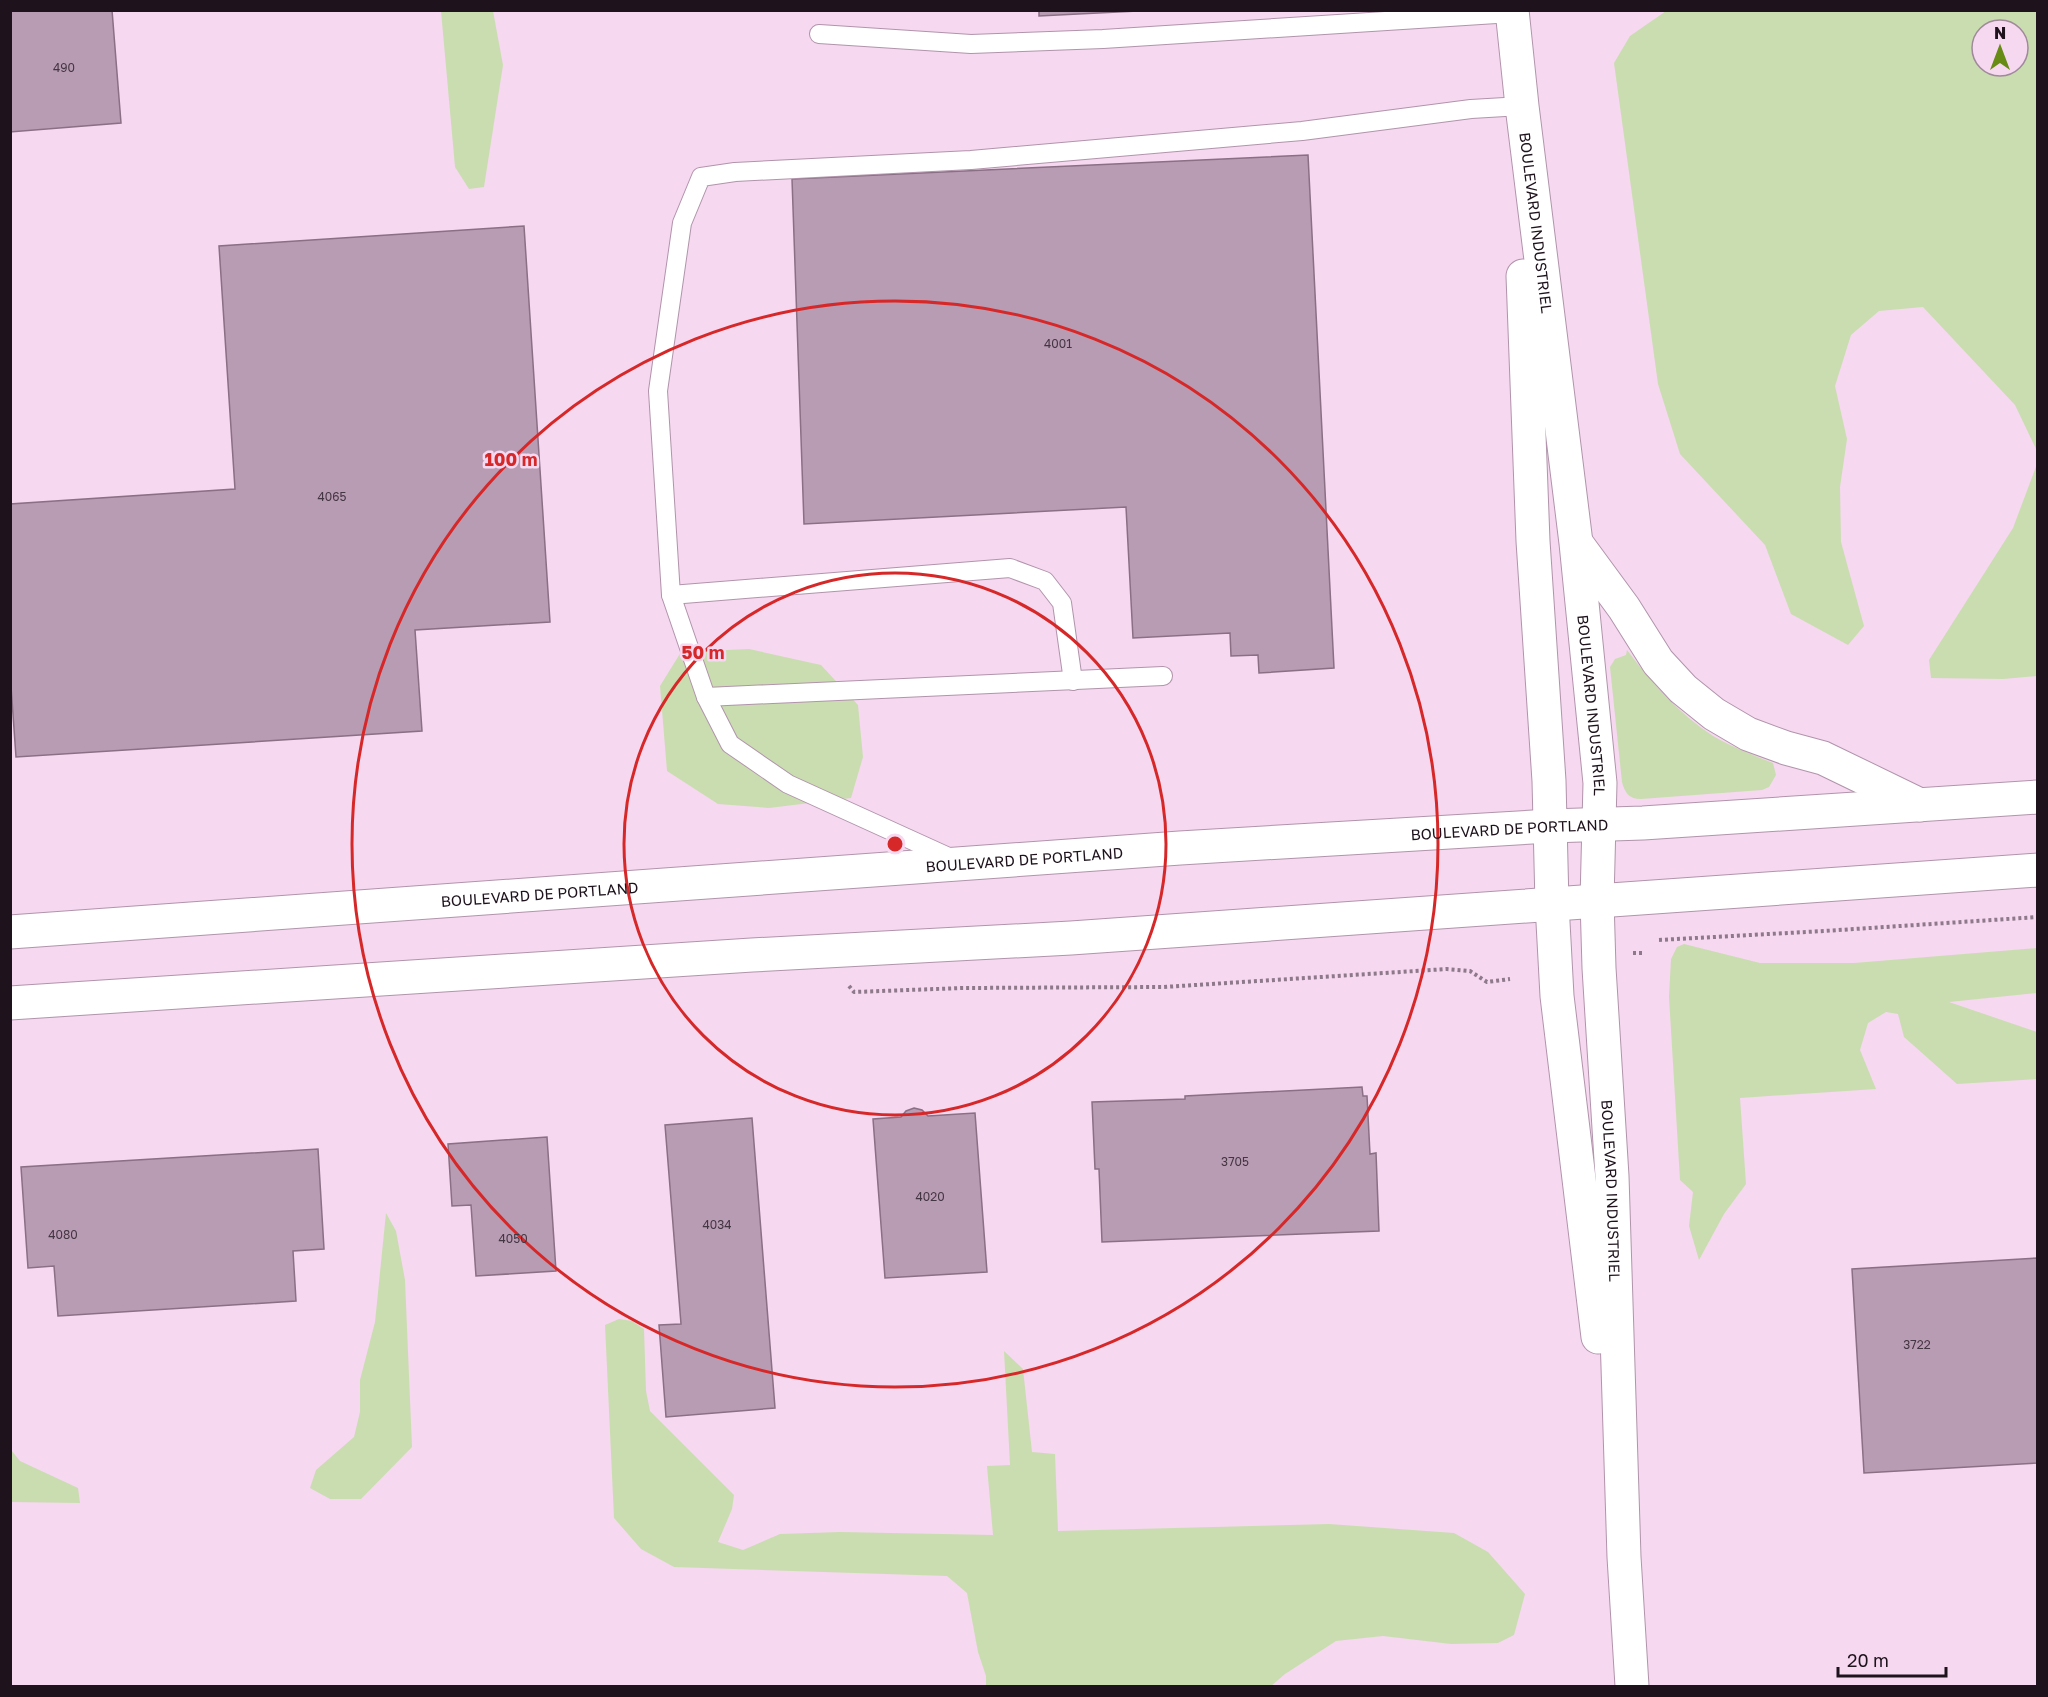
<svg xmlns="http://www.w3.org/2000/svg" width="2048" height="1697" viewBox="0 0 2048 1697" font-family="'Golos Text',sans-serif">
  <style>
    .green { fill: #caddb0; fill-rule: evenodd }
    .building { fill: #b89cb3; stroke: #8a6f85; stroke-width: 1.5 }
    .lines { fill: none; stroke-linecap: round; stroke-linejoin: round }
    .lane-casing { stroke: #b194ab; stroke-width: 20 }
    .secondary-casing { stroke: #b194ab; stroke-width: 35 }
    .path { stroke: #8e798a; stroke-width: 4; stroke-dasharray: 3 3; stroke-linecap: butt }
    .lane { stroke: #fff; stroke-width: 18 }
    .secondary { stroke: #fff; stroke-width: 33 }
    .ring { fill: none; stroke: #d62828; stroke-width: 3 }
    .labels { text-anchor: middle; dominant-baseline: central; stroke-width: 5; stroke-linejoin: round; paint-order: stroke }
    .number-label { font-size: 12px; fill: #443542 }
    .street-label { font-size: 15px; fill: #1e131c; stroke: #f6d8f0 }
    .centre { fill: #d62828; stroke: #f6d8f0; stroke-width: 3 }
    .ring-label { font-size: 18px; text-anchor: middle; font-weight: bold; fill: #d62828; stroke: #f6d8f0; stroke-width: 5; stroke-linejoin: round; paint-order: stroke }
  </style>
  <rect width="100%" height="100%" fill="#f6d8f0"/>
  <!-- green -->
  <g class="green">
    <path d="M441,11H493L503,65L484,187L469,189L455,167Z"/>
    <path d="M1666,11H2037V451L2015,405L1923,307L1879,311L1851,335L1835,386L1847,439L1840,487L1841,542L1864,626L1848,645L1791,614L1765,545L1680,454L1658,384L1614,63L1630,36ZM1982,30H2018V66H1982Z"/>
    <path d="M2037,464V676L2003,679L1931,678L1929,660L2013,528Z"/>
    <path d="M749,649L821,665L858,705L863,757L851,798L769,808L718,804L667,771L660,686L681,652Z"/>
    <path d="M1627,650C1651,682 1679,714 1713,736C1732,747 1753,755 1773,763L1776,775L1769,787L1762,790L1641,799C1629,799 1625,793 1622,782L1610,667L1615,659L1626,655Z"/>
    <path d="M1684,944L1760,963H1854L2037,948V993L1949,1002L2037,1032V1079L1957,1084L1904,1037L1898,1014L1886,1012L1868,1023L1860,1050L1876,1089L1740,1098L1746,1184L1724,1214L1699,1260L1689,1226L1693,1192L1680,1180L1669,997L1671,959L1677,947Z"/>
    <path d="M386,1213L396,1231L405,1280L412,1447L361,1499H330L310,1488L316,1470L354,1437L360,1412V1380L375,1322Z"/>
    <path d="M619,1319L632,1321L644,1329L646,1391L650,1411L734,1495L732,1509L718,1542L743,1550L780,1534L840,1532L993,1535L987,1466L1010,1465L1004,1351L1023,1369L1032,1452L1055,1454L1058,1531L1329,1524L1454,1533L1488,1552L1525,1594L1514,1635L1498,1643L1451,1644L1383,1636L1336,1641L1285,1674L1271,1686H986V1676L978,1652L967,1593L947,1576L674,1567L641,1549L614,1518L605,1325Z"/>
    <path d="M11,1450L20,1461L78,1488L80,1503L11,1502Z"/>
  </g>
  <!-- building -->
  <g class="building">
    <path d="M10,10H112L121,123L10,132Z"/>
    <path d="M1039,10H1158L1039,16Z"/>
    <path d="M1308,155L1334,668L1259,673L1258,655L1231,656L1230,633L1133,638L1126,507L804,524L792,179Z"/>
    <path d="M524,226L550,622L415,630L422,731L16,757L10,672V504L235,489L219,246Z"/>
    <path d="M1362,1087L1363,1096H1367L1370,1154L1376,1153L1379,1231L1102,1242L1099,1169H1095L1092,1102L1185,1099V1096Z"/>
    <path d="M914,1108L922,1110L928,1116L975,1113L987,1272L885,1278L873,1119L901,1117L906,1111Z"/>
    <path d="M752,1118L775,1408L666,1417L659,1325L681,1324L665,1125Z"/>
    <path d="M547,1137L556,1271L476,1276L471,1205L452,1206L448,1144Z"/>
    <path d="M318,1149L324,1249L293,1251L296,1301L58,1316L54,1266L28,1268L21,1167Z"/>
    <path d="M2038,1258V1463L1864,1473L1852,1269Z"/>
  </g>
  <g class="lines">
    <!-- lane casing -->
    <g class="lane-casing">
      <g id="lane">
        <path d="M819,34L971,44L1103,39L1512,13"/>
        <path d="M671,595L1010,568L1045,581L1062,603L1073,681"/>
        <path d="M706,697L1163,676"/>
        <path d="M953,859L788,784L730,744L706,697L671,595L658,391L682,223L701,177L735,172L971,160L1302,131L1471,109L1522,106"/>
      </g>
    </g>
    <!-- secondary casing -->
    <g class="secondary-casing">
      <g id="secondary">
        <path id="s1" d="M1512,10L1522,106L1576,543L1600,783L1597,900L1599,968L1612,1176L1624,1557L1632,1686"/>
        <path d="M1523,276L1533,541L1549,781L1552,904L1557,996L1598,1337"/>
        <path d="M1577,544L1624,608L1658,662L1683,689L1714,714L1748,734L1786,748L1823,758L1920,805"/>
        <path id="s2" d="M10,932L1180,848L1550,826L1643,823L2038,797"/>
        <path d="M10,1003L752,955L1071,938L2038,870"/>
      </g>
    </g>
    <!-- path -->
    <g class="path">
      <path d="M1659,940L1824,931L2038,917"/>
      <path d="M1633,953H1644"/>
      <path d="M849,986L854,992L963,988L1164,987L1447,969L1470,971L1487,982L1510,979"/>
    </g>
    <!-- lane -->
    <use href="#lane" class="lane"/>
    <!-- secondary -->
    <use href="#secondary" class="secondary"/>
  </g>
  <!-- distance rings -->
  <g class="ring">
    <circle cx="895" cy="844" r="271"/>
    <circle cx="895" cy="844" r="543"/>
  </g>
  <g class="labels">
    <!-- number labels -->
    <g class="number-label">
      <text x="64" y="67">490</text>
      <text x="1058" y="343">4001</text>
      <text x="332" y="496">4065</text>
      <text x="1235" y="1161">3705</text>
      <text x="930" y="1196">4020</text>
      <text x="717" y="1224">4034</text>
      <text x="63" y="1234">4080</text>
      <text x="513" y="1238">4050</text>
      <text x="1917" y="1344">3722</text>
    </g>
    <!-- street labels -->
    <g class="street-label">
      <text stroke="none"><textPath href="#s1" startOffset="214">BOULEVARD INDUSTRIEL</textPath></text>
      <text stroke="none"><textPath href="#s1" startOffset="700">BOULEVARD INDUSTRIEL</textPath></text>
      <text stroke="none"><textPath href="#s2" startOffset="1503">BOULEVARD DE PORTLAND</textPath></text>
      <text stroke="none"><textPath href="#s2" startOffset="1017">BOULEVARD DE PORTLAND</textPath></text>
      <text stroke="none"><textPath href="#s2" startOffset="531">BOULEVARD DE PORTLAND</textPath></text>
      <text stroke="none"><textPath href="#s1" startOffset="1186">BOULEVARD INDUSTRIEL</textPath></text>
    </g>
  </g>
  <circle cx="895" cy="844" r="9" class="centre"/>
  <g class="ring-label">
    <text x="511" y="466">100 m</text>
    <text x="703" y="659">50 m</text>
  </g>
  <!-- border -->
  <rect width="2048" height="1697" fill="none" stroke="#1e131c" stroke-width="24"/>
  <!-- north arrow -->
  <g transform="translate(2000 48)"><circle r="28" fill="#f6d8f0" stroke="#a0899b" stroke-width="1.5"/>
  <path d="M0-4.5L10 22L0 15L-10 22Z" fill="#678b14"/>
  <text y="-9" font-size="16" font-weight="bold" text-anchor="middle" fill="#1e131c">N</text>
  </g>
  <!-- scale -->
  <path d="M1838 1667v9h108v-9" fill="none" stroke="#1e131c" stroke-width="3"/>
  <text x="1847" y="1667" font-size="18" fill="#1e131c" stroke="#f6d8f0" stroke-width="4.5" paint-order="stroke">20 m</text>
</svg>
